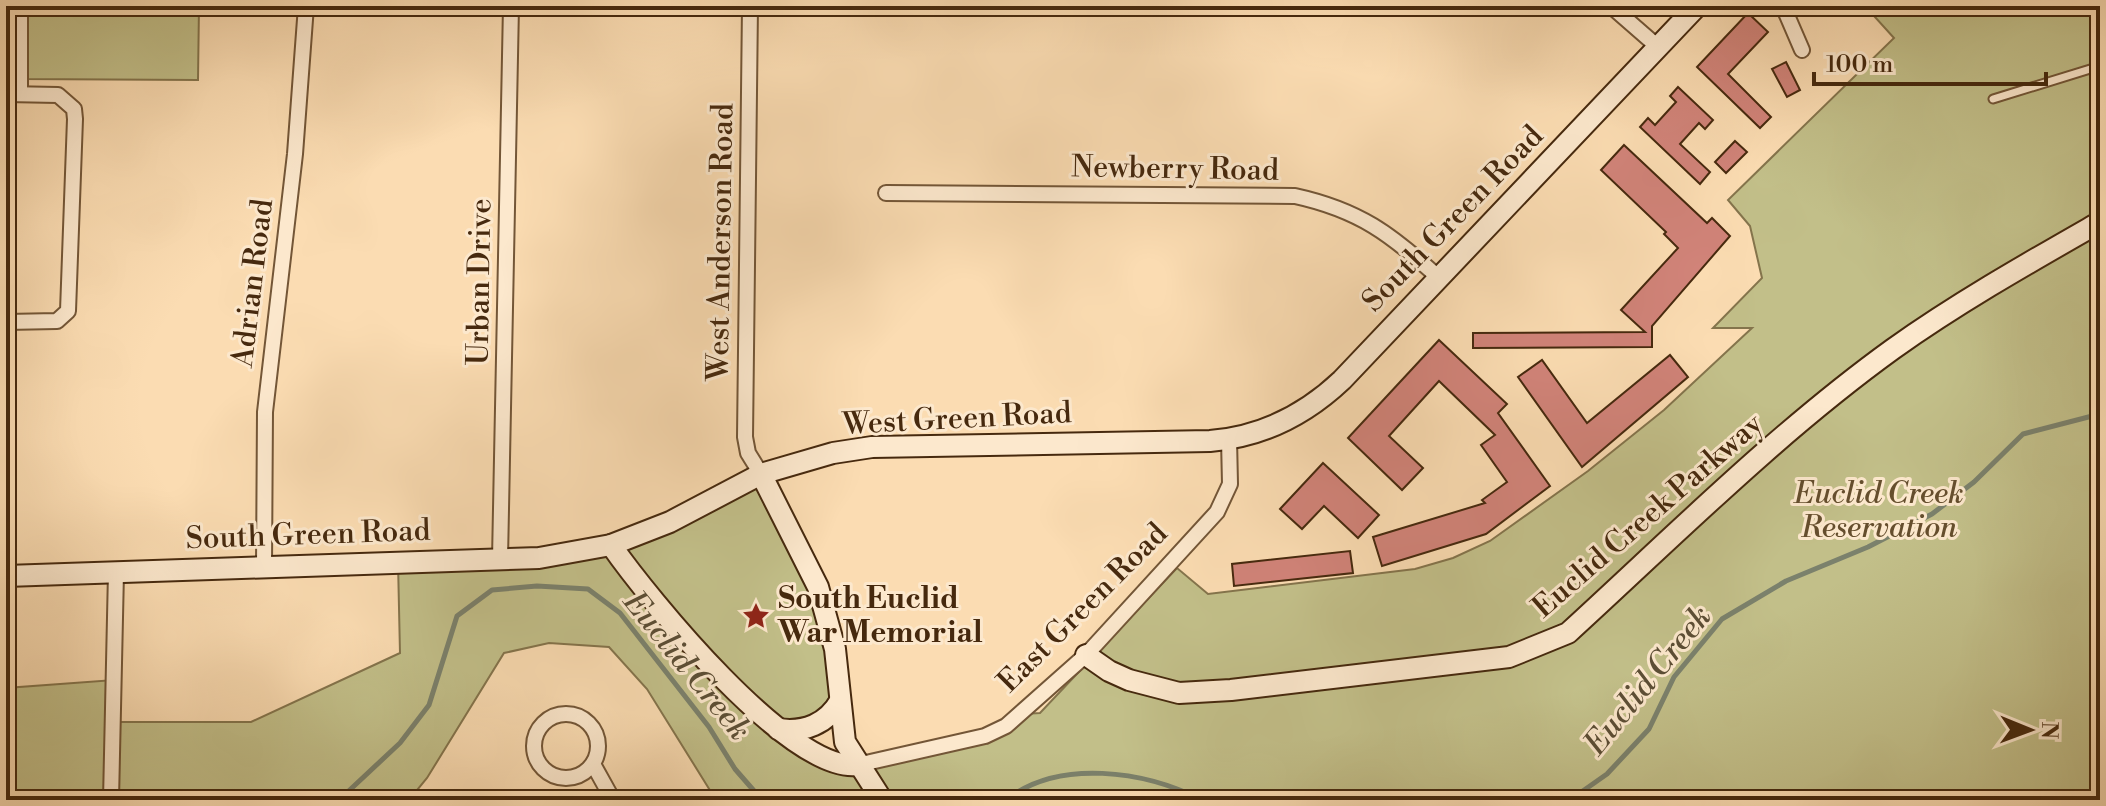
<svg xmlns="http://www.w3.org/2000/svg" width="2106" height="806" viewBox="0 0 2106 806" font-family="'Libre Bodoni',serif">
  <style>
    .green { fill: #c2bf89; stroke: #84744c; stroke-width: 2 }
    .lines { fill: none; stroke-linecap: round; stroke-linejoin: round }
    .stream { stroke: #7b816c; stroke-width: 5 }
    .building { fill: #d18379; stroke: #46290e; stroke-width: 2 }
    .lane-casing { stroke: #735637; stroke-width: 11 }
    .street-casing { stroke: #735637; stroke-width: 18 }
    .secondary-casing { stroke: #46290e; stroke-width: 24 }
    .lane { stroke: #fce8cd; stroke-width: 7 }
    .street { stroke: #fce8cd; stroke-width: 14 }
    .secondary { stroke: #fce8cd; stroke-width: 20 }
    .labels { text-anchor: middle; dominant-baseline: central; stroke-width: 6; stroke-linejoin: round; paint-order: stroke }
    .street-label { font-size: 30px; fill: #46290e; stroke: #fce8cd }
    .park-label { font-size: 30px; font-style: italic; fill: #654e2d; stroke: #fce8cd }
    .poi-label { font-size: 30px; font-weight: bold; fill: #46290e; stroke: #fce8cd; text-anchor: start }
    .water-label { font-size: 32px; font-style: italic; fill: #5c4e35; stroke: #fce8cd }
  </style>
  <rect width="100%" height="100%" fill="#fbdcb2"/>
  <filter id="stains"><feTurbulence type="fractalNoise" baseFrequency=".0025" numOctaves="4"/><feColorMatrix values="0 0 0 0 .2 0 0 0 0 .09 0 0 0 0 .02 0 0 0 .5 -.17"/></filter>
  <radialGradient id="worn" r=".72"><stop offset=".6" stop-color="#630" stop-opacity="0"/><stop offset="1" stop-color="#630" stop-opacity=".3"/></radialGradient>
  <!-- green -->
  <g class="green">
    <path d="M20,6H199L198,80L20,79Z"/>
    <path d="M1865,6H2100V800H716L647,689L609,647L549,643L504,653L427,778L409,800H6V688L114,680L113,722H251L400,653L398,562L578,552L761,474L818,587L840,701L788,730L838,764L940,747L1023,714L1040,713L1177,568L1208,594L1415,569L1453,558L1490,541L1588,471L1664,410L1752,328H1713L1762,278L1750,226L1728,200L1894,38Z"/>
  </g>
  <g class="lines">
    <!-- stream -->
    <g class="stream">
      <path d="M339,800L400,743L429,705L457,616L492,590L537,586L588,589L620,613L709,727L735,769L762,800"/>
      <path d="M1006,800C1059,758 1145,771 1202,800"/>
      <path d="M1570,800L1607,774L1649,729L1674,677L1722,619L1786,581L1868,547L1932,514L1974,482L2023,434L2100,414"/>
    </g>
  </g>
  <!-- building -->
  <g class="building">
    <path d="M1748,13L1768,32L1728,74L1771,117L1760,128L1697,67Z"/>
    <path d="M1786,62L1800,90L1787,97L1772,69Z"/>
    <path d="M1678,87L1713,120L1705,129L1699,123L1680,144L1710,172L1700,184L1640,127L1648,118L1655,125L1676,102L1670,96Z"/>
    <path d="M1735,141L1747,152L1726,173L1715,162Z"/>
    <path d="M1624,145L1707,223L1712,218L1730,236L1652,326V347L1473,348V333L1645,332L1621,310L1678,248L1664,234L1666,232L1601,170Z"/>
    <path d="M1439,340L1507,404L1498,413L1550,486L1486,534L1382,566L1373,537L1485,503L1482,500L1507,482L1481,445L1495,435L1439,381L1389,436L1423,468L1402,490L1348,438Z"/>
    <path d="M1670,355L1688,377L1582,467L1518,377L1542,360L1587,423Z"/>
    <path d="M1323,463L1379,515L1358,538L1324,506L1302,529L1280,509Z"/>
    <path d="M1350,551L1353,573L1234,586L1232,564Z"/>
  </g>
  <g class="lines">
    <!-- lane casing -->
    <g class="lane-casing">
      <path id="lane" d="M1993,99L2100,66"/>
    </g>
    <!-- street casing -->
    <g class="street-casing">
      <g id="street">
        <path d="M20,6V94"/>
        <path d="M750,6L745,437L748,453L761,474"/>
        <path d="M1611,6L1658,47"/>
        <path d="M1783,6L1802,50"/>
        <path d="M6,94L58,95L74,109L75,119L68,311L57,321L6,322"/>
        <path d="M886,193L1295,196C1359,210 1391,234 1439,278"/>
        <path d="M500,559L511,6"/>
        <path d="M264,567L265,412L295,154L306,6"/>
        <circle cx="566" cy="746" r="32"/>
        <path d="M593,764L613,800"/>
        <path d="M857,765L985,736L1006,726L1086,655L1217,512L1230,484L1229,439"/>
        <path d="M111,800L116,572"/>
      </g>
    </g>
    <!-- secondary casing -->
    <g class="secondary-casing">
      <g id="secondary">
        <path d="M761,474L818,587L835,649L845,742L882,800"/>
        <path d="M611,545C648,598 790,773 857,765"/>
        <path d="M6,576L539,558L611,545L670,522L761,474L833,453L872,447L1210,441C1261,437 1305,415 1342,380L1697,6"/>
        <path d="M1086,655L1109,671L1129,680L1179,693L1231,690L1509,657L1568,633C1673,537 1778,432 1893,349C1959,302 2030,262 2100,222"/>
        <path d="M778,729C804,733 827,724 840,701"/>
      </g>
    </g>
    <!-- lane -->
    <use href="#lane" class="lane"/>
    <!-- street -->
    <use href="#street" class="street"/>
    <!-- secondary -->
    <use href="#secondary" class="secondary"/>
  </g>
  <!-- icons -->
  <defs>
    <g id="sight-bare" transform="scale(2.16)"><path d="M0-6L1.8-2.2L6-1.7L2.9 1.2L3.7 5.4L0 3.3L-3.7 5.4L-2.9 1.2L-6-1.7L-1.8-2.2Z" fill="#8f2418" stroke="#fce8cd" stroke-width="2.5" paint-order="stroke"/></g>
  </defs>
  <g fill-rule="evenodd">
    <use href="#sight-bare" x="756" y="616"/>
  </g>
  <g class="labels">
    <!-- street labels -->
    <g class="street-label">
      <text transform="translate(1175 169) rotate(1)">Newberry Road</text>
      <text transform="translate(1453 219) rotate(-46)">South Green Road</text>
      <text transform="translate(721 242) rotate(-89)">West Anderson Road</text>
      <text transform="translate(480 282) rotate(-89)">Urban Drive</text>
      <text transform="translate(253 283) rotate(-83)">Adrian Road</text>
      <text transform="translate(957 419) rotate(-3)">West Green Road</text>
      <text transform="translate(1648 516) rotate(-41)">Euclid Creek Parkway</text>
      <text transform="translate(308 535) rotate(-2)">South Green Road</text>
      <text transform="translate(1083 608) rotate(-45)">East Green Road</text>
    </g>
    <!-- park labels -->
    <g class="park-label">
      <text x="1879" y="494">Euclid Creek<tspan x="1879" dy="34">Reservation</tspan></text>
    </g>
    <!-- poi labels -->
    <g class="poi-label">
      <text x="778" y="599">South Euclid<tspan x="778" dy="34">War Memorial</tspan></text>
    </g>
    <!-- water labels -->
    <g class="water-label">
      <text transform="translate(687 666) rotate(51)">Euclid Creek</text>
      <text transform="translate(1648 680) rotate(-51)">Euclid Creek</text>
    </g>
  </g>
  <!-- margin -->
  <rect width="2106" height="806" fill="none" stroke="#fbdcb2" stroke-width="32"/>
  <rect x="8" y="8" width="2090" height="790" fill="none" stroke="#46290e" stroke-width="4"/>
  <rect x="16" y="16" width="2074" height="774" fill="none" stroke="#46290e" stroke-width="2"/>
  <!-- north arrow -->
  <g transform="translate(2030 730) rotate(91)" stroke="#fce8cd" stroke-width="6" paint-order="stroke">
  <path d="M0-6L14 30L0 20L-14 30Z" fill="#46290e"/>
  <text y="-12" font-size="22" font-weight="bold" text-anchor="middle" fill="#46290e">N</text>
  </g>
  <!-- scale -->
  <path d="M1814 72v12h232v-12" fill="none" stroke="#46290e" stroke-width="4"/>
  <text x="1826" y="72" font-size="24" fill="#46290e" stroke="#fce8cd" stroke-width="6" paint-order="stroke">100 m</text>
  <rect width="100%" height="100%" filter="url(#stains)"/>
  <rect width="100%" height="100%" fill="url(#worn)"/>
</svg>
